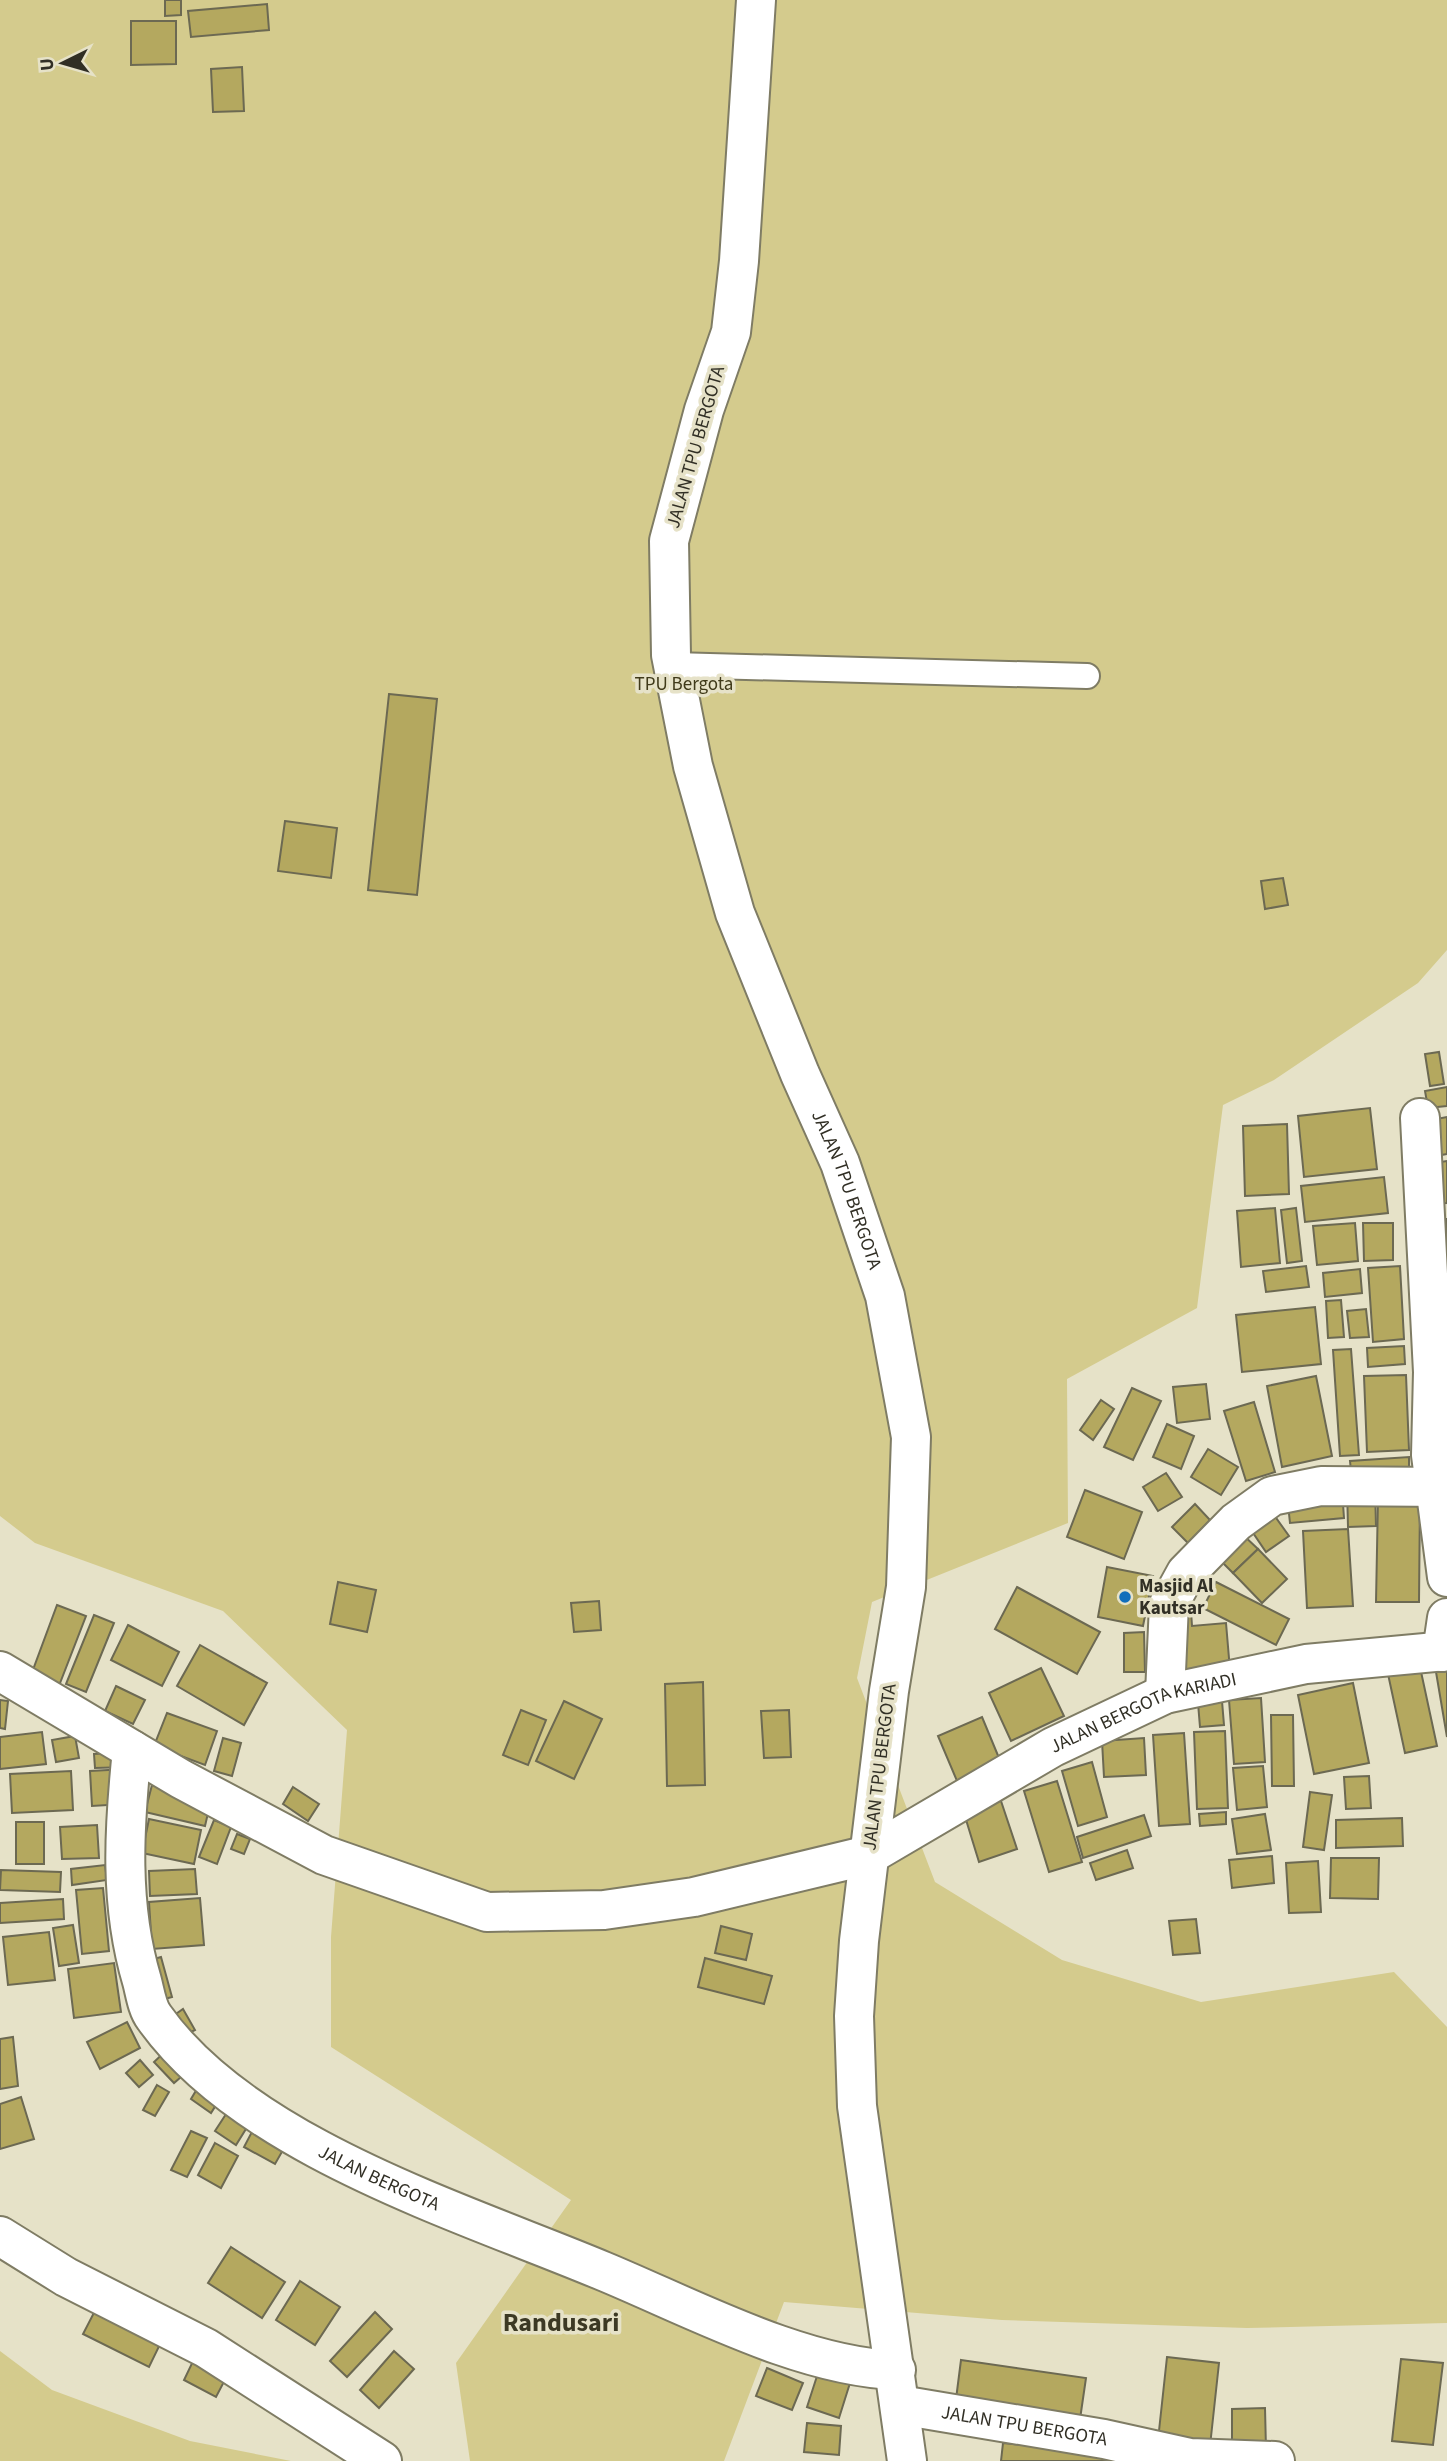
<svg xmlns="http://www.w3.org/2000/svg" width="1447" height="2461" viewBox="0 0 1447 2461" font-family="'Source Sans 3',sans-serif">
  <style>
    .green { fill: #d4cb8d }
    .building { fill: #b4a85f; stroke: #6c6952; stroke-width: 2 }
    .lines { fill: none; stroke-linecap: round; stroke-linejoin: round }
    .lane-casing { stroke: #7f7c64; stroke-width: 28 }
    .street-casing { stroke: #7f7c64; stroke-width: 42 }
    .lane { stroke: #fff; stroke-width: 24 }
    .street { stroke: #fff; stroke-width: 38 }
    .poi-dot { fill: #116ebb; stroke: #e6e2c8; stroke-width: 2.5 }
    .labels { text-anchor: middle; dominant-baseline: central; stroke-width: 7; stroke-linejoin: round; paint-order: stroke }
    .street-label { font-size: 19px; fill: #312f25; stroke: #e6e2c8 }
    .park-label { font-size: 19px; fill: #403a1a; stroke: #e6e2c8 }
    .poi-label { font-size: 19px; font-weight: bold; fill: #312f25; stroke: #e6e2c8; text-anchor: start }
    .district-label { font-size: 26px; font-weight: bold; fill: #3c3924; stroke: #e6e2c8 }
  </style>
  <rect width="100%" height="100%" fill="#e6e2c8"/>
  <!-- green -->
  <g class="green">
    <path d="M0,0H1447V950L1418,983L1274,1080L1223,1105L1197,1308L1067,1379L1068,1523L872,1602L857,1678L935,1882L1062,1960L1201,2002L1394,1972L1447,2027V2323L1247,2328L1002,2320L784,2302L724,2461H470L456,2363L571,2200L331,2047V1937L347,1730L223,1611L35,1543L0,1516Z"/>
    <path d="M0,2351L52,2390L190,2441L291,2461H0Z"/>
  </g>
  <!-- building -->
  <g class="building">
    <path d="M165,0H181V15L165,16Z"/>
    <path d="M267,4L269,30L191,37L188,11Z"/>
    <path d="M131,21H176V64L131,65Z"/>
    <path d="M242,67L244,111L213,112L211,69Z"/>
    <path d="M389,694L437,699L417,895L368,890Z"/>
    <path d="M285,821L337,828L331,878L278,871Z"/>
    <path d="M1283,878L1288,905L1265,909L1261,881Z"/>
    <path d="M1439,1052L1444,1084L1430,1086L1425,1054Z"/>
    <path d="M1447,1087V1106L1428,1108L1425,1091Z"/>
    <path d="M1370,1108L1377,1169L1304,1177L1298,1116Z"/>
    <path d="M1447,1117V1154L1436,1156L1431,1120Z"/>
    <path d="M1287,1124L1289,1194L1245,1196L1243,1126Z"/>
    <path d="M1447,1161V1203L1433,1204L1428,1164Z"/>
    <path d="M1384,1177L1388,1213L1305,1222L1301,1186Z"/>
    <path d="M1275,1208L1280,1263L1241,1267L1237,1211Z"/>
    <path d="M1296,1208L1302,1261L1287,1263L1281,1210Z"/>
    <rect x="1441" y="1219" width="6" height="41"/>
    <path d="M1355,1223L1358,1261L1317,1265L1313,1226Z"/>
    <path d="M1363,1223H1393V1260L1364,1261Z"/>
    <path d="M1306,1266L1309,1287L1266,1292L1263,1271Z"/>
    <path d="M1400,1266L1404,1339L1373,1342L1368,1268Z"/>
    <path d="M1360,1269L1362,1293L1325,1297L1323,1273Z"/>
    <path d="M1341,1300L1344,1337L1328,1338L1326,1301Z"/>
    <path d="M1315,1307L1321,1364L1242,1372L1236,1315Z"/>
    <path d="M1366,1309L1369,1337L1350,1338L1347,1311Z"/>
    <path d="M1404,1346L1405,1364L1368,1367L1367,1348Z"/>
    <path d="M1351,1349L1359,1455L1340,1456L1333,1350Z"/>
    <path d="M1406,1375L1409,1450L1367,1452L1364,1376Z"/>
    <path d="M1316,1376L1332,1456L1282,1467L1267,1386Z"/>
    <path d="M1206,1384L1210,1419L1177,1423L1173,1387Z"/>
    <path d="M1132,1388L1161,1401L1133,1460L1104,1447Z"/>
    <path d="M1101,1400L1114,1409L1093,1440L1080,1430Z"/>
    <path d="M1254,1402L1275,1472L1246,1481L1224,1411Z"/>
    <path d="M1167,1424L1194,1436L1181,1469L1153,1457Z"/>
    <path d="M1208,1449L1238,1467L1221,1495L1191,1477Z"/>
    <path d="M1409,1457V1468L1351,1471L1350,1461Z"/>
    <path d="M1166,1473L1182,1497L1158,1511L1143,1487Z"/>
    <path d="M1375,1487L1376,1526L1348,1527L1347,1488Z"/>
    <path d="M1085,1490L1142,1512L1124,1559L1067,1537Z"/>
    <path d="M1342,1490L1344,1518L1290,1523L1287,1495Z"/>
    <path d="M1378,1498H1420L1419,1602H1376Z"/>
    <path d="M1195,1504L1210,1520L1188,1543L1172,1527Z"/>
    <path d="M1269,1508L1289,1536L1266,1552L1247,1524Z"/>
    <path d="M1348,1529L1353,1606L1307,1608L1303,1531Z"/>
    <path d="M1241,1533L1258,1549L1233,1573L1217,1557Z"/>
    <path d="M1258,1549L1287,1579L1262,1603L1233,1573Z"/>
    <path d="M1107,1567L1153,1576L1143,1626L1098,1617Z"/>
    <path d="M338,1582L376,1590L367,1632L330,1624Z"/>
    <path d="M1216,1582L1289,1619L1276,1645L1203,1608Z"/>
    <path d="M1017,1587L1100,1632L1077,1674L995,1629Z"/>
    <path d="M1190,1596L1192,1626L1226,1623L1230,1670L1184,1685L1177,1597Z"/>
    <path d="M599,1601L601,1630L574,1632L571,1603Z"/>
    <path d="M57,1605L86,1616L55,1696L27,1686Z"/>
    <path d="M94,1615L114,1623L86,1692L66,1684Z"/>
    <path d="M128,1625L179,1652L162,1686L111,1660Z"/>
    <path d="M1144,1632L1145,1672H1124V1633Z"/>
    <path d="M200,1645L267,1683L244,1725L177,1686Z"/>
    <path d="M1420,1667L1437,1746L1405,1753L1388,1674Z"/>
    <path d="M1041,1668L1064,1716L1011,1741L989,1693Z"/>
    <path d="M1447,1670V1737L1436,1672Z"/>
    <path d="M703,1682L705,1785L667,1786L665,1684Z"/>
    <path d="M1353,1683L1369,1763L1314,1774L1298,1695Z"/>
    <path d="M116,1686L145,1700L133,1724L105,1711Z"/>
    <path d="M1261,1698L1265,1762L1234,1764L1229,1700Z"/>
    <path d="M0,1700L8,1701L5,1729L0,1728Z"/>
    <path d="M564,1701L602,1719L574,1779L536,1761Z"/>
    <path d="M1222,1701L1224,1725L1200,1727L1198,1703Z"/>
    <path d="M521,1710L546,1720L528,1765L503,1755Z"/>
    <path d="M789,1710L791,1757L764,1758L761,1711Z"/>
    <path d="M167,1713L217,1731L205,1765L154,1746Z"/>
    <path d="M1271,1715H1293L1294,1786H1272Z"/>
    <path d="M982,1717L1004,1770L960,1788L938,1736Z"/>
    <path d="M1225,1731L1228,1808L1197,1809L1194,1732Z"/>
    <path d="M42,1732L46,1764L0,1769V1737Z"/>
    <path d="M1184,1733L1190,1824L1159,1826L1153,1735Z"/>
    <path d="M75,1736L79,1758L56,1762L52,1740Z"/>
    <path d="M223,1738L241,1743L232,1776L214,1771Z"/>
    <path d="M1144,1738L1146,1775L1104,1777L1102,1741Z"/>
    <path d="M127,1752L128,1767L95,1768L94,1754Z"/>
    <path d="M1092,1762L1107,1817L1078,1826L1062,1771Z"/>
    <path d="M1263,1766L1267,1807L1237,1810L1233,1768Z"/>
    <path d="M126,1769L124,1804L92,1806L90,1771Z"/>
    <path d="M71,1771L73,1810L12,1813L10,1774Z"/>
    <path d="M1369,1776L1371,1808L1346,1809L1344,1777Z"/>
    <path d="M1057,1781L1082,1862L1049,1872L1024,1791Z"/>
    <path d="M152,1785L211,1800L205,1826L145,1812Z"/>
    <path d="M293,1787L319,1804L308,1821L283,1804Z"/>
    <path d="M1310,1792L1332,1795L1324,1850L1303,1847Z"/>
    <path d="M1000,1798L1017,1849L979,1862L963,1810Z"/>
    <path d="M1226,1812V1824L1200,1826L1199,1814Z"/>
    <path d="M1265,1814L1271,1850L1237,1854L1232,1819Z"/>
    <path d="M1144,1815L1151,1836L1083,1858L1077,1837Z"/>
    <path d="M1402,1818L1403,1846L1336,1848V1820Z"/>
    <path d="M149,1819L201,1830L194,1864L142,1853Z"/>
    <path d="M214,1820L231,1827L217,1864L199,1857Z"/>
    <rect x="16" y="1822" width="28" height="42"/>
    <path d="M97,1825L99,1858L62,1859L60,1827Z"/>
    <path d="M237,1834L250,1839L244,1854L231,1849Z"/>
    <path d="M1127,1850L1133,1868L1096,1880L1090,1863Z"/>
    <path d="M1272,1856L1274,1883L1232,1888L1229,1860Z"/>
    <path d="M1331,1858H1379L1378,1899L1330,1898Z"/>
    <path d="M1318,1861L1321,1912L1289,1913L1286,1863Z"/>
    <path d="M105,1865L107,1880L72,1885L71,1869Z"/>
    <path d="M195,1869L197,1894L150,1896L149,1871Z"/>
    <path d="M1,1870L61,1872L60,1892L0,1890Z"/>
    <path d="M103,1888L109,1951L82,1954L76,1890Z"/>
    <path d="M200,1898L204,1945L152,1949L149,1902Z"/>
    <path d="M63,1899L64,1919L0,1923V1903Z"/>
    <path d="M1196,1919L1200,1953L1173,1955L1169,1921Z"/>
    <path d="M73,1925L79,1963L59,1966L53,1928Z"/>
    <path d="M721,1926L752,1934L746,1960L715,1953Z"/>
    <path d="M49,1932L55,1980L8,1985L3,1937Z"/>
    <path d="M161,1957L172,1997L153,2002L143,1962Z"/>
    <path d="M705,1958L772,1976L764,2004L698,1987Z"/>
    <path d="M114,1963L121,2012L74,2018L68,1969Z"/>
    <path d="M183,2009L195,2030L185,2035L173,2016Z"/>
    <path d="M127,2022L140,2048L100,2069L87,2042Z"/>
    <path d="M13,2037L18,2086L0,2089V2039Z"/>
    <path d="M169,2048L189,2070L174,2083L154,2062Z"/>
    <path d="M140,2060L153,2075L139,2087L126,2073Z"/>
    <path d="M200,2084L221,2097L211,2113L191,2099Z"/>
    <path d="M157,2085L169,2092L155,2116L143,2110Z"/>
    <path d="M21,2097L34,2139L0,2149V2104Z"/>
    <path d="M228,2111L249,2124L236,2145L215,2131Z"/>
    <path d="M255,2126L287,2143L275,2164L244,2147Z"/>
    <path d="M191,2131L207,2138L187,2177L171,2170Z"/>
    <path d="M215,2143L238,2156L221,2188L198,2175Z"/>
    <path d="M231,2247L285,2282L262,2318L208,2283Z"/>
    <path d="M300,2281L340,2307L315,2345L276,2320Z"/>
    <path d="M100,2301L165,2334L149,2367L83,2334Z"/>
    <path d="M375,2312L392,2329L347,2377L330,2361Z"/>
    <path d="M394,2351L414,2369L379,2408L360,2390Z"/>
    <path d="M195,2357L228,2374L216,2397L184,2380Z"/>
    <path d="M1167,2357L1219,2363L1210,2446L1158,2440Z"/>
    <path d="M1401,2359L1443,2363L1433,2445L1392,2441Z"/>
    <path d="M961,2360L1086,2378L1079,2426L955,2407Z"/>
    <path d="M767,2368L803,2383L792,2410L756,2396Z"/>
    <path d="M818,2373L850,2383L839,2418L807,2407Z"/>
    <path d="M1265,2408L1266,2449L1232,2450V2409Z"/>
    <path d="M807,2423L841,2426L839,2455L804,2452Z"/>
    <path d="M1003,2443L1119,2455L1118,2461H1001Z"/>
  </g>
  <g class="lines">
    <!-- lane casing -->
    <g class="lane-casing">
      <path id="lane" d="M673,665L1087,676"/>
    </g>
    <!-- street casing -->
    <g class="street-casing">
      <g id="street">
        <path id="s1" d="M756,0L739,261L731,332L704,410L669,541L671,655L693,766L735,913L800,1074L840,1163L885,1296L911,1437L906,1587L889,1691L859,1941L854,2016L857,2106L907,2461"/>
        <path d="M1420,1118L1433,1372L1431,1455L1447,1577"/>
        <path d="M1442,1652L1447,1618"/>
        <path id="s2" d="M0,1671L181,1779L324,1855L487,1912L604,1910L694,1897L869,1855L1053,1747L1165,1694L1306,1664L1447,1651"/>
        <path d="M1165,1694L1169,1604L1186,1573L1236,1522L1272,1496L1321,1486L1447,1487"/>
        <path id="s3" d="M132,1750C124,1828 119,1904 142,1981C145,1992 147,2008 154,2017C245,2146 462,2212 603,2271C690,2307 801,2367 896,2370"/>
        <path d="M0,2236L66,2277L206,2348L382,2461"/>
        <path id="s4" d="M900,2405L1104,2439L1190,2458L1275,2461"/>
      </g>
    </g>
    <!-- lane -->
    <use href="#lane" class="lane"/>
    <!-- street -->
    <use href="#street" class="street"/>
  </g>
  <!-- markers -->
  <circle class="poi-dot" cx="1125" cy="1597" r="7"/>
  <g class="labels">
    <!-- street labels -->
    <g class="street-label">
      <text transform="translate(696 447) rotate(-74)">JALAN TPU BERGOTA</text>
      <text stroke="none"><textPath href="#s1" startOffset="1230">JALAN TPU BERGOTA</textPath></text>
      <text stroke="none"><textPath href="#s2" startOffset="1244">JALAN BERGOTA KARIADI</textPath></text>
      <text transform="translate(880 1767) rotate(-83)">JALAN TPU BERGOTA</text>
      <text stroke="none"><textPath href="#s3" startOffset="551">JALAN BERGOTA</textPath></text>
      <text stroke="none"><textPath href="#s4" startOffset="126">JALAN TPU BERGOTA</textPath></text>
    </g>
    <!-- park labels -->
    <g class="park-label">
      <text x="684" y="684">TPU Bergota</text>
    </g>
    <!-- poi labels -->
    <g class="poi-label">
      <text x="1139" y="1586">Masjid Al<tspan x="1139" dy="22">Kautsar</tspan></text>
    </g>
    <!-- district labels -->
    <g class="district-label">
      <text x="561" y="2322">Randusari</text>
    </g>
  </g>
  <!-- north arrow -->
  <g transform="translate(63 63) rotate(265)" stroke="#e6e2c8" stroke-width="5" paint-order="stroke">
  <path d="M0-5L12 26L0 18L-12 26Z" fill="#312f25"/>
  <text y="-10" font-size="19" font-weight="bold" text-anchor="middle" fill="#312f25">U</text>
  </g>
</svg>
